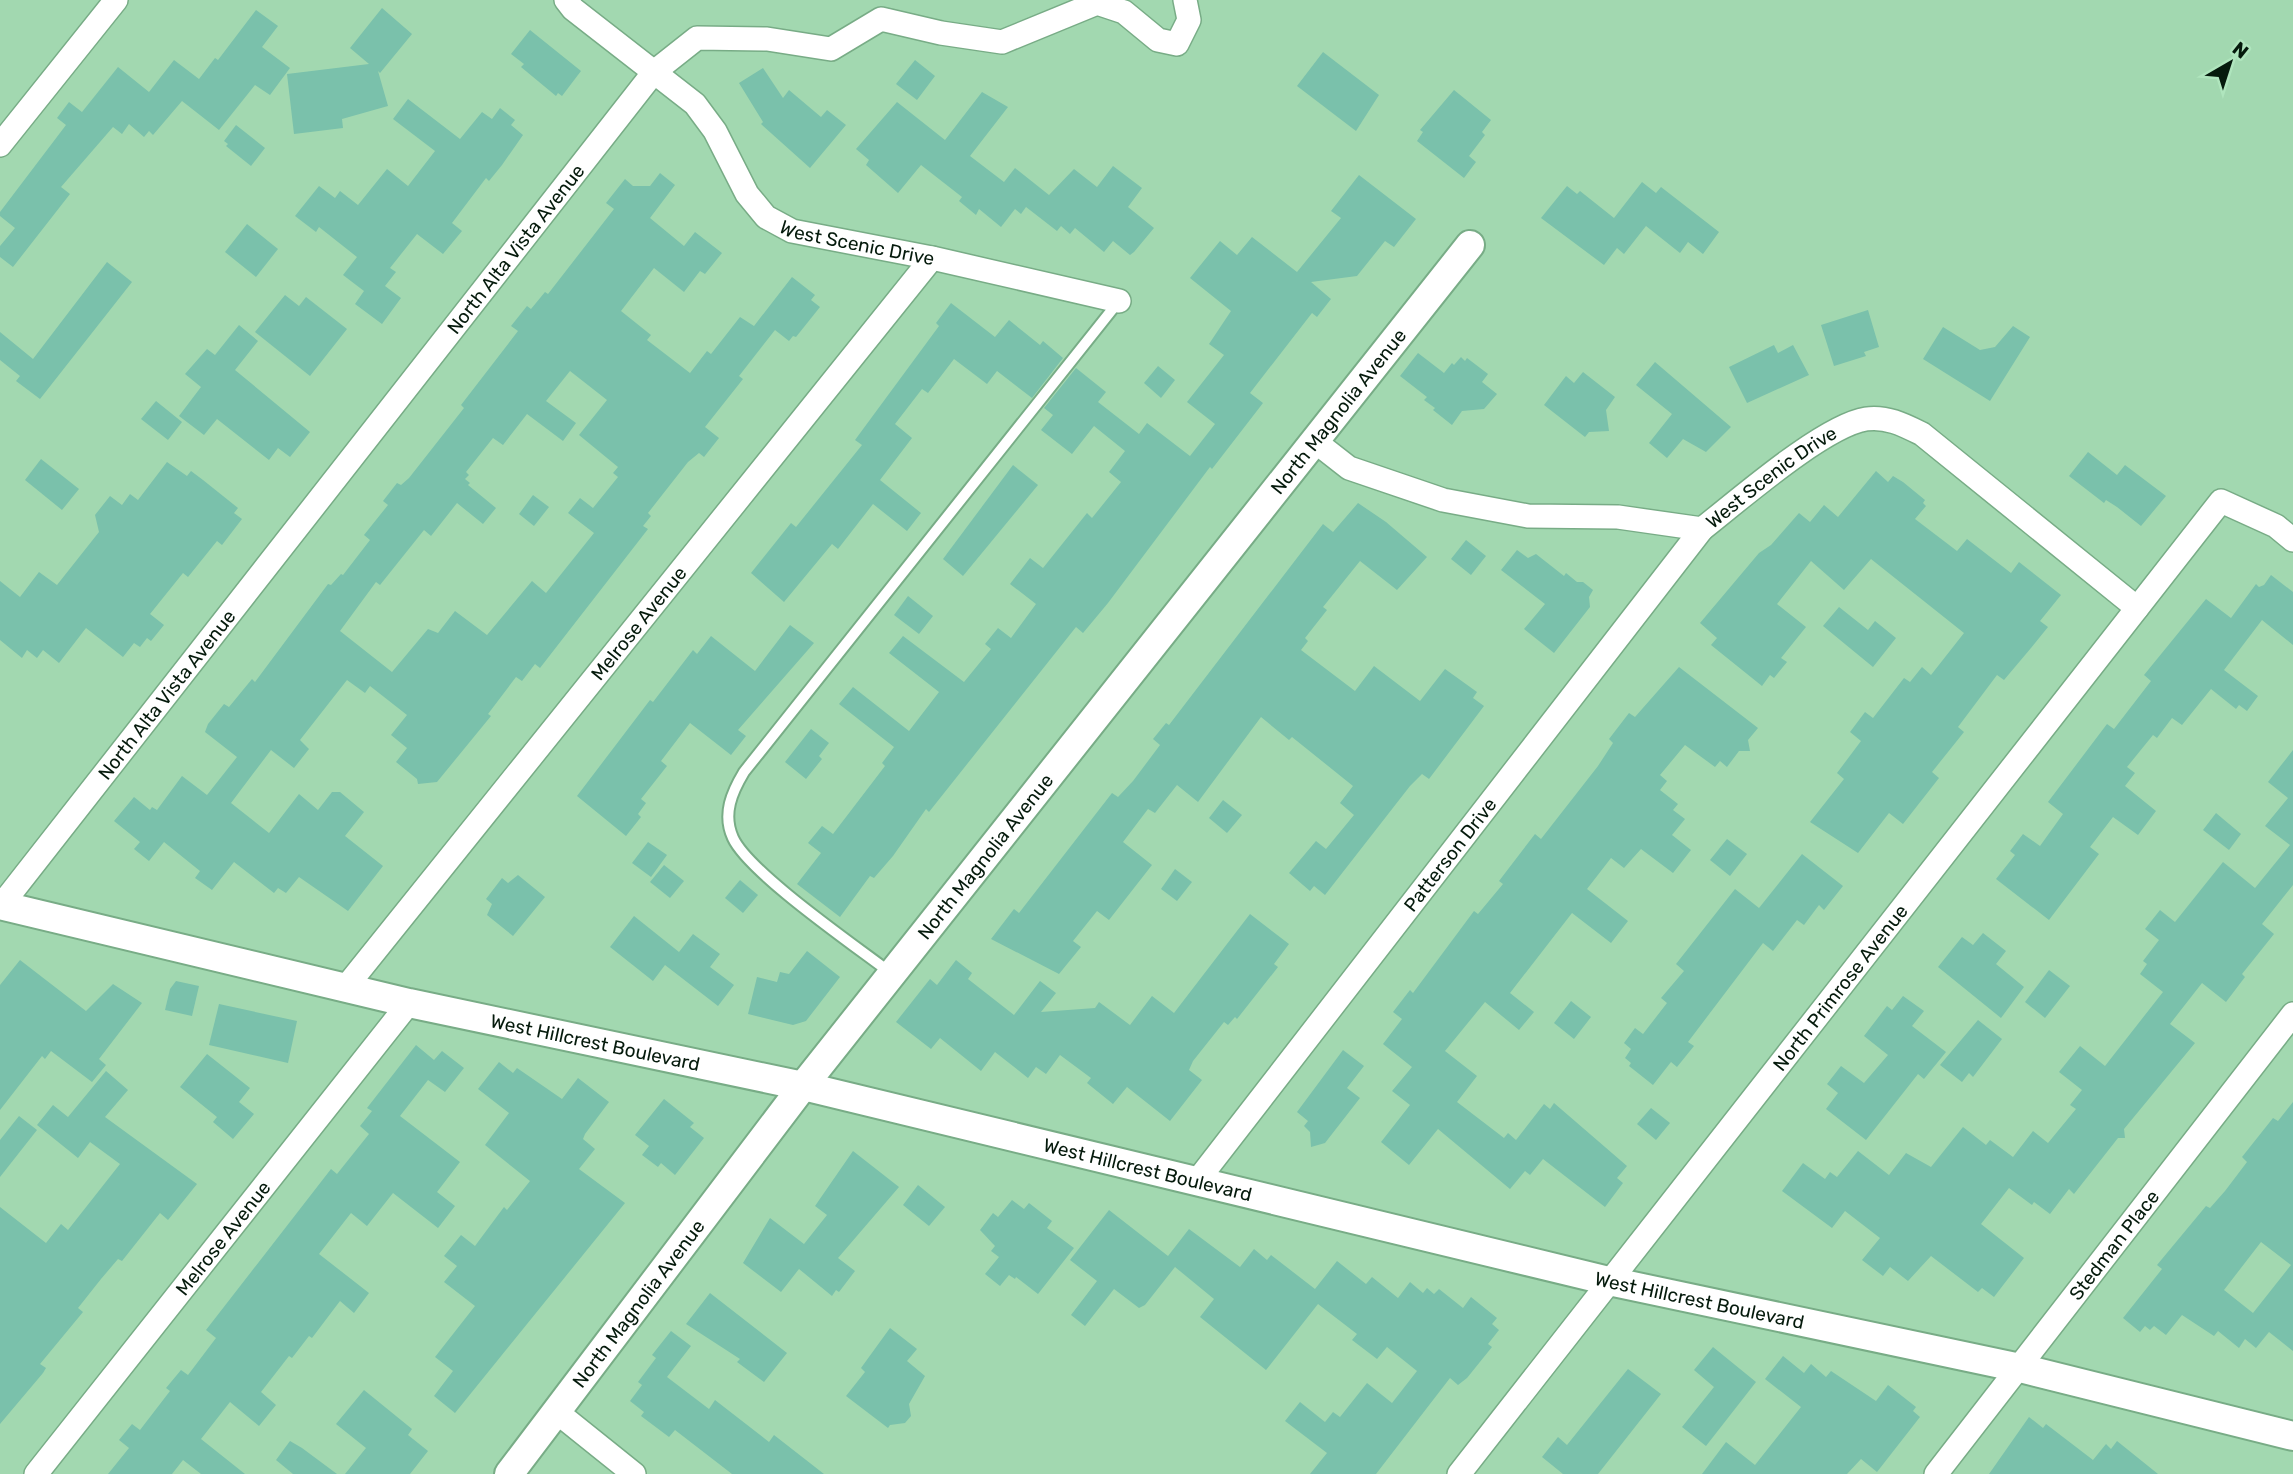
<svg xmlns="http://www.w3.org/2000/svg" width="2293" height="1474" viewBox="0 0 2293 1474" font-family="Rubik,sans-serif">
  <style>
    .building { fill: #7ac1ab; fill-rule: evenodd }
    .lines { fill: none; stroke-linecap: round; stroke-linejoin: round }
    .service-casing { stroke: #78ac86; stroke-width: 14 }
    .minor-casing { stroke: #78ac86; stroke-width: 26 }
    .tertiary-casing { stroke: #78ac86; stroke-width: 32 }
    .service { stroke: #fff; stroke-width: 10 }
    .minor { stroke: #fff; stroke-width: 23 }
    .tertiary { stroke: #fff; stroke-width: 28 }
    .labels { text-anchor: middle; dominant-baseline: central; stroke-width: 5; stroke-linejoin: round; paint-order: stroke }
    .street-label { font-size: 19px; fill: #051a0c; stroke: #afe5bd }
  </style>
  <rect width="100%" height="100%" fill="#a2d8b0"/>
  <!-- building -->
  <g class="building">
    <path d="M382,8L412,34L380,73L378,71L388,106L342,119L343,128L294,134L287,74L369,64L350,48Z"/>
    <path d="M256,10L278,26L262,47L290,68L270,95L255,85L219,130L182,101L153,135L149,131L144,137L129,124L122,134L113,127L61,187L70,194L13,267L0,257V246L15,228L0,216V212L66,125L57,118L69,102L82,112L118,67L149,92L174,60L199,79L215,58L218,60Z"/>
    <path d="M530,30L581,71L562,96L558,93L556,96L521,67L524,64L511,54Z"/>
    <path d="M1323,52L1379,95L1356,131L1297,86Z"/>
    <path d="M915,60L935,76L917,100L896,84Z"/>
    <path d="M763,68L783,98L789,90L821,117L827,110L846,125L810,168L761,124L763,122L739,83Z"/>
    <path d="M1454,90L1491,120L1482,132L1485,135L1469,156L1476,162L1464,178L1417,141L1423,132L1420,130Z"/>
    <path d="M982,92L1008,107L970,156L1004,182L1015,168L1049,195L1074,169L1097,187L1113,166L1142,188L1128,207L1154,228L1134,252L1130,255L1113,241L1104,252L1075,228L1070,234L1061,226L1057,231L1026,207L1021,214L1015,209L1001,227L979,209L976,215L959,201L962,197L921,165L898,193L866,165L869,160L856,149L897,102L945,140Z"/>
    <path d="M408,99L460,139L482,112L492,119L500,108L515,120L511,125L523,135L502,165L489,181L486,178L452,223L462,231L443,254L417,234L390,268L396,272L385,286L401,298L382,324L355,304L364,291L343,275L357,257L319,227L316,232L295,216L319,186L335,198L340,191L358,205L387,169L408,186L435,151L393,119Z"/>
    <path d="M236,125L265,148L251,166L226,146L228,144L224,141Z"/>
    <path d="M660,173L675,185L650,218L684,246L695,232L722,253L705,274L700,271L684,292L654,268L621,311L651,335L647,340L690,373L707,351L711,354L740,317L754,326L792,277L815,295L811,300L820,307L796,337L793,336L789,341L775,330L739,376L743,379L705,427L719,438L704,457L699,453L688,462L648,513L651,516L643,526L648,529L540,668L535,664L522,681L516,677L488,714L491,716L437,782L418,784L417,779L396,762L407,748L391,735L407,715L370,686L365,693L347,680L300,740L309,749L294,768L271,750L231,803L269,833L299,794L318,810L332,792H340L364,812L345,836L383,866L348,911L299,877L286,893L278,888L274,893L234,862L212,890L195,878L200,871L164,842L149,861L134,849L140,842L114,821L134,797L150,810L152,807L157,810L182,776L207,795L237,757L205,732L208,724L224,704L229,707L252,679L255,682L328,584L331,585L341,574L343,575L370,540L364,535L388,505L383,501L397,483L401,485L409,478L464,408L461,405L518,331L511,326L527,306L531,309L545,292L548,294L614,209L606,203L625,179L633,186H650ZM570,371L607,400L579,435L618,467L613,473L618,477L593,508L580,498L568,513L594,533L546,593L532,581L487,635L455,611L438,633L428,629L392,672L340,631L376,582L380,585L424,530L431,536L457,503L483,524L496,508L468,485L470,483L465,479L469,475L466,472L493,438L503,445L527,414L563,441L576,423L546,401Z"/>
    <path d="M1359,175L1416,219L1394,247L1385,241L1357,276L1311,282L1331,299L1317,317L1312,313L1250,393L1263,403L1212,469L1210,467L1108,603L1083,633L1076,627L929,812L926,809L893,856L874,878L870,876L840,917L797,884L821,853L808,843L822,826L833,834L885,766L882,763L894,747L839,704L853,687L909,731L939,692L889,653L903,636L964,682L991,649L985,644L998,628L1011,638L1036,604L1010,584L1030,558L1043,568L1087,513L1092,518L1121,482L1109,472L1125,451L1094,426L1072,454L1041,430L1053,415L1044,408L1076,368L1106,392L1098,402L1139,434L1147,423L1190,456L1215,424L1187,402L1224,355L1209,344L1231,311L1190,278L1220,241L1237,255L1252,237L1297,272L1341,218L1331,211Z"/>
    <path d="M1642,182L1656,193L1661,187L1719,232L1703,254L1688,242L1680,253L1646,226L1624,254L1617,248L1604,265L1541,218L1567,186L1577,194L1580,191L1614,218Z"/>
    <path d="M247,224L278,249L256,277L225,252Z"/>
    <path d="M107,262L132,282L40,399L16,381L20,376L0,360V332L33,359Z"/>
    <path d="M285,295L299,306L306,297L347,329L310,376L255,332Z"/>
    <path d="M951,303L995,337L1009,320L1040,345L1043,341L1063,358L1032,398L997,371L987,384L954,359L928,393L922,389L895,424L912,438L880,480L921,513L907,531L873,504L838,549L832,544L784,602L751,573L791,523L796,527L862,445L855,440L939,326L936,323Z"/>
    <path d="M1868,310L1879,347L1864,352L1866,356L1834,366L1821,325Z"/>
    <path d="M239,325L258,341L235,370L310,432L290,457L278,448L269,460L217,419L204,435L179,416L201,387L185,374L207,349L215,355Z"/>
    <path d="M2013,326L2030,337L1990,401L1923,359L1943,327L1980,350L1995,347Z"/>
    <path d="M1774,345L1778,353L1793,345L1809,375L1747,403L1729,367Z"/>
    <path d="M1418,353L1444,373L1452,363L1454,365L1461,357L1465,361L1467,358L1488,374L1482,382L1497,394L1484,409L1462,411L1452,425L1433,410L1435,408L1424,400L1427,397L1400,376Z"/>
    <path d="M1655,362L1731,427L1706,452L1683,439L1667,458L1649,443L1672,414L1636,385Z"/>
    <path d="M1158,366L1175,380L1161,398L1144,383Z"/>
    <path d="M1583,372L1615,397L1606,410L1609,431L1589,432L1585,437L1544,405L1566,376L1574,383Z"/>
    <path d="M156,401L182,422L168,440L141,419Z"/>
    <path d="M2088,452L2117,475L2125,465L2166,496L2141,526L2117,507L2106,500L2104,503L2069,476Z"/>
    <path d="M41,459L79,489L62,510L25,480Z"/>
    <path d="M167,462L187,476L191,471L203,480L238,508L234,513L242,519L222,545L217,541L188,577L183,573L150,614L164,625L151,641L147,638L140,647L134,643L123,657L86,628L59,663L43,650L37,658L27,650L22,658L0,640V581L20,597L39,572L57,585L99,532L95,515L110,496L122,505L130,494L138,500Z"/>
    <path d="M1013,465L1038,485L963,576L943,559Z"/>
    <path d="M1876,471L1888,482L1893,476L1903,482L1925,500L1923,503L1926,506L1915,519L1957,551L1967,539L2011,573L2019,562L2061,595L2040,621L2048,627L2031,648L2004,680L1997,675L1958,727L1964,732L1932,772L1939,778L1903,824L1889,813L1858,853L1810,822L1844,779L1837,773L1861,741L1850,732L1865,712L1873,718L1904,678L1910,682L1922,667L1931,675L1964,633L1871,559L1844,590L1811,561L1777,604L1806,627L1781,658L1787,662L1774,678L1770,675L1762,686L1711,645L1717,638L1700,623L1759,553L1771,545L1799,513L1810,522L1824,505L1838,517Z"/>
    <path d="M533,495L549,507L534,526L519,514Z"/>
    <path d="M1358,503L1386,522L1427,557L1397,590L1360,561L1323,607L1327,610L1305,638L1308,641L1301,650L1355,691L1374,666L1420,701L1445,669L1477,692L1473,698L1484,706L1429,779L1422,774L1410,786L1325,895L1314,886L1310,891L1289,873L1316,841L1326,849L1354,815L1340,803L1353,786L1292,737L1289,740L1261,717L1198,802L1177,785L1155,813L1148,809L1123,842L1152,865L1109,920L1097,911L1073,941L1081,947L1059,974L991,939L1014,909L1019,913L1112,793L1118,797L1133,781L1160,745L1153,739L1166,723L1169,725L1323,524L1333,532Z"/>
    <path d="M1466,540L1486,556L1471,575L1451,559Z"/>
    <path d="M1517,550L1528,558L1536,554L1564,576L1566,573L1577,582H1583L1593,590L1589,597L1590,607L1554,653L1524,629L1545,604L1501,570Z"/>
    <path d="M2271,575L2293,592V645L2262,620L2224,670L2258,696L2247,711L2239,705L2236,709L2211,689L2182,725L2172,718L2157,738L2153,735L2127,767L2135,773L2125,786L2156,811L2138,835L2113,817L2090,847L2099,854L2049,920L1996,879L2015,855L2010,851L2023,834L2040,846L2063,814L2048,802L2107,724L2114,729L2151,681L2144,675L2206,599L2231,618L2256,584L2259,587L2264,585Z"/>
    <path d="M908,596L933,616L919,634L894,615Z"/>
    <path d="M1839,607L1868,630L1875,621L1896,638L1873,667L1823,626Z"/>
    <path d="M790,625L814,643L738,730L746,736L731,755L690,723L661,761L667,766L641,799L646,803L638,814L641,817L626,836L577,796L650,700L653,702L693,650L697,654L711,636L755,671Z"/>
    <path d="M1679,667L1758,728L1748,740L1750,751H1739L1727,767L1720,761L1715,767L1685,745L1660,775L1667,781L1660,790L1678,804L1673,810L1685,819L1672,835L1691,850L1673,873L1641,849L1624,868L1611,858L1587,889L1628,921L1611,943L1572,913L1510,993L1534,1012L1519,1030L1485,1002L1445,1051L1477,1076L1457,1102L1504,1138L1508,1133L1516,1140L1544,1104L1550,1109L1554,1103L1627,1166L1617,1178L1623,1183L1605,1207L1543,1159L1530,1175L1525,1171L1510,1189L1438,1129L1409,1165L1381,1142L1410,1105L1392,1091L1412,1067L1383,1044L1402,1019L1393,1012L1410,990L1413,993L1474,911L1478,914L1503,884L1499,881L1535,834L1541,839L1598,766L1613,743L1609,739L1629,713L1635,717Z"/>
    <path d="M811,729L829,743L819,756L822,759L806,779L785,762Z"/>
    <path d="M2293,750V885L2262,924L2274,934L2242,974L2245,977L2226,1002L2202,983L2170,1024L2195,1043L2124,1129L2125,1138H2118L2074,1194L2069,1189L2050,1214L2034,1202L2032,1205L2009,1188L1981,1224L2024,1258L1994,1297L1982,1288L1978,1292L1931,1256L1908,1281L1890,1267L1883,1276L1862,1260L1880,1238L1845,1211L1832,1228L1782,1191L1803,1163L1825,1179L1830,1172L1837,1177L1858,1151L1889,1175L1906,1153L1931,1167L1963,1127L1986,1145L1990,1140L2013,1157L2033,1131L2048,1143L2076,1109L2070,1105L2082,1090L2059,1072L2080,1046L2105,1066L2163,992L2140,974L2147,964L2143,961L2159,940L2145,929L2160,910L2175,922L2223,862L2255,888L2290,845L2265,826L2288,798L2268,782Z"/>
    <path d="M1223,800L1242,815L1227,833L1209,818Z"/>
    <path d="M2216,813L2241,834L2229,850L2203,830Z"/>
    <path d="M1727,839L1747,854L1730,876L1710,860Z"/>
    <path d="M648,842L667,855L651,877L632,863Z"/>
    <path d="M1802,854L1843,886L1824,910L1819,905L1804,925L1797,920L1773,951L1763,943L1688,1042L1694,1046L1677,1067L1671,1062L1653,1085L1629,1066L1631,1063L1625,1058L1631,1049L1624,1043L1635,1028L1643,1034L1667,1003L1661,998L1684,971L1676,964L1735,889L1759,908Z"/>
    <path d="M664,865L684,881L670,898L650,882Z"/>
    <path d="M1175,869L1192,882L1177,901L1161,889Z"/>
    <path d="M518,875L545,897L513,936L487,915L492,904L486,899L502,878L508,883Z"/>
    <path d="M740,880L758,895L743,913L725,898Z"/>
    <path d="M1250,914L1289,944L1274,964L1278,967L1237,1019L1235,1017L1228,1025L1224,1022L1193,1061L1189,1070L1202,1080L1170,1121L1127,1087L1113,1104L1087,1083L1091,1078L1060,1055L1046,1074L1036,1067L1028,1078L995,1052L981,1071L940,1038L931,1049L896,1022L930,979L937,985L956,960L972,973L968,979L1014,1015L1040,981L1056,993L1041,1012L1095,1008L1099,1002L1130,1025L1152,996L1174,1013Z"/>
    <path d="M634,916L679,952L693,934L720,954L710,967L734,985L718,1006L665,965L653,981L610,947Z"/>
    <path d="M1983,933L2006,951L1996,964L2024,987L2001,1018L1938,967L1962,937L1973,945Z"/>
    <path d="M807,951L840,977L806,1021L793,1025L748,1014L757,977L777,982L780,972L789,974Z"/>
    <path d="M20,960L86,1011L113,984L142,1003L99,1059L106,1065L92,1082L51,1051L45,1059L42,1056L0,1110V985Z"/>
    <path d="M2049,970L2070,986L2045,1018L2025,1002Z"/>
    <path d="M176,981L199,986L192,1016L165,1010L170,989Z"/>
    <path d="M1903,996L1924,1011L1912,1026L1946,1052L1924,1079L1918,1074L1866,1140L1826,1109L1838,1093L1827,1084L1841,1066L1864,1083L1888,1055L1864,1036L1887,1006L1892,1010Z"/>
    <path d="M1571,1001L1591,1017L1574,1039L1554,1023Z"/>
    <path d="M219,1004L297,1021L288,1063L209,1045Z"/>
    <path d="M1978,1020L2002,1039L1973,1077L1969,1073L1962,1082L1940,1065Z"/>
    <path d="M416,1045L434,1060L442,1051L464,1068L445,1092L428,1080L400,1116L460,1162L437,1192L455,1206L438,1228L393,1193L367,1226L351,1213L319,1254L369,1293L354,1313L340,1301L312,1338L309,1336L292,1358L289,1356L261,1392L276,1405L259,1426L230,1402L201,1439L245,1474H201L183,1460L172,1474H108L129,1448L119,1440L132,1424L140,1430L170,1391L166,1388L181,1370L188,1375L216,1338L206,1330L331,1169L337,1174L369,1134L360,1126L372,1111L367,1108Z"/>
    <path d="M1343,1050L1364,1066L1347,1088L1360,1098L1325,1143L1311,1147L1310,1132L1304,1126L1308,1121L1297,1112Z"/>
    <path d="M207,1054L250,1088L239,1102L254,1114L233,1139L213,1122L217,1117L180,1087Z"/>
    <path d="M499,1062L513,1073L517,1068L562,1099L578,1078L609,1102L585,1134L583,1139L595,1149L579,1169L625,1203L455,1413L434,1396L453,1371L435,1357L475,1306L444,1282L457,1266L444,1256L461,1235L475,1246L504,1207L507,1210L530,1181L485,1145L509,1113L478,1089Z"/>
    <path d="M106,1071L128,1090L105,1117L197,1184L168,1220L160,1213L122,1261L118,1259L101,1279L78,1308L83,1312L40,1364L46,1368L43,1373L0,1424V1207L46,1243L61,1224L68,1230L120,1164L90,1142L78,1158L37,1125L53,1105L68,1117Z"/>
    <path d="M664,1099L694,1123L690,1127L704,1138L675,1175L661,1163L658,1167L642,1155L649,1146L635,1135Z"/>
    <path d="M2293,1102V1351L2269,1332L2256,1348L2245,1339L2239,1348L2218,1331L2214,1336L2182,1315L2166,1335L2154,1326L2150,1330L2145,1326L2140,1332L2123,1318L2162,1269L2157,1265L2206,1206L2210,1208L2225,1191L2247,1162L2242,1157L2273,1118L2278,1121ZM2261,1242L2291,1265L2253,1313L2224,1290Z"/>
    <path d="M1651,1108L1670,1123L1656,1140L1637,1124Z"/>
    <path d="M19,1116L37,1130L0,1177V1140Z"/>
    <path d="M853,1151L899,1187L838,1258L855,1271L839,1292L836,1290L832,1296L799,1269L781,1292L743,1263L770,1218L804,1244L827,1215L815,1206Z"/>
    <path d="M918,1185L945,1207L929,1226L903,1205Z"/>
    <path d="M1012,1200L1024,1209L1029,1203L1052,1221L1047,1228L1074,1248L1038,1294L1016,1277L1015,1279L1009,1275L1000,1286L985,1274L999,1257L991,1251L995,1246L980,1230L993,1213L998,1217Z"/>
    <path d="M1109,1210L1168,1256L1189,1229L1240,1267L1254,1249L1267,1260L1271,1255L1315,1289L1337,1261L1366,1284L1372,1277L1398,1298L1410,1282L1423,1293L1427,1288L1434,1294L1439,1289L1463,1308L1471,1297L1497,1318L1492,1324L1499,1330L1488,1344L1492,1347L1467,1378L1458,1385L1450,1378L1376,1474H1310L1327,1453L1285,1421L1300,1402L1325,1422L1333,1412L1340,1417L1367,1383L1392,1403L1417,1371L1387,1347L1377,1359L1352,1340L1357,1334L1318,1304L1266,1370L1200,1317L1214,1299L1175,1267L1145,1305L1139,1308L1114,1289L1085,1326L1071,1315L1097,1281L1070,1260Z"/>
    <path d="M710,1293L787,1353L764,1382L737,1362L740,1359L686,1324Z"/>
    <path d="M890,1328L917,1349L907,1361L925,1376L909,1404L911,1416L905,1423L890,1425L888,1428L846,1396L865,1372L861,1368Z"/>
    <path d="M671,1331L691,1346L667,1377L709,1409L715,1400L769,1442L774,1435L824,1474H732L675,1430L669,1437L641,1416L644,1412L630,1401L642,1385L638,1382L656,1358L652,1355Z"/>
    <path d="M1713,1347L1756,1382L1706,1446L1682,1427L1714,1387L1694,1370Z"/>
    <path d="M1783,1356L1804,1373L1811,1364L1826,1377L1831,1371L1876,1401L1888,1385L1916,1407L1913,1411L1920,1417L1877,1472L1861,1459L1847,1474H1702L1726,1442L1755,1465L1801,1407L1765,1379Z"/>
    <path d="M1628,1369L1661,1394L1598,1474H1563L1542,1457L1558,1437L1567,1445Z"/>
    <path d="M364,1390L412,1429L408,1435L428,1451L410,1474H345L366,1448L336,1424Z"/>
    <path d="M2029,1417L2043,1428L2046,1424L2093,1460L2106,1444L2111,1449L2117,1441L2158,1474H1989Z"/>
    <path d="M290,1441L302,1448L337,1474H293L276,1460Z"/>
  </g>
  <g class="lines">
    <!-- service casing -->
    <g class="service-casing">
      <path id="service" d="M892,974C857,947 749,873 733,838C722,814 732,792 744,772L1119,301"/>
    </g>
    <!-- minor casing -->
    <g class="minor-casing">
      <g id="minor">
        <path id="s1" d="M566,0L573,9L695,104L715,131L747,194L766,217L792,231L932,258L1119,301"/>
        <path d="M0,145L116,0"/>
        <path id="s2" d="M1317,443L1349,468L1443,500L1528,516L1618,517L1702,529C1738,501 1823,426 1866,419C1887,416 1904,425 1922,434L2137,608"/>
        <path id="s3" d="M0,907L654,72L697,38L767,39L831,49L881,19L941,33L1002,42L1097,3L1124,12L1158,40L1177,44L1189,20L1185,0"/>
        <path id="s4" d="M346,987L932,258"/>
        <path id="s5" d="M1197,1181L1702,529"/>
        <path d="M558,1413L634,1474"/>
        <path id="s6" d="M36,1474L409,1003"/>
        <path id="s7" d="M1459,1474L2221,501L2276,526L2293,540"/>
        <path id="s8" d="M1936,1474L2293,1014"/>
      </g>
    </g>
    <!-- tertiary casing -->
    <g class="tertiary-casing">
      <g id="tertiary">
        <path id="s9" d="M0,905L409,1003L803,1086L1609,1281L2020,1368L2293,1436"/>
        <path id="s10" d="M509,1474L803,1086L1470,245"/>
      </g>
    </g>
    <!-- service -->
    <use href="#service" class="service"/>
    <!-- minor -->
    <use href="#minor" class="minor"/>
    <!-- tertiary -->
    <use href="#tertiary" class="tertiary"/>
  </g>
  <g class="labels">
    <!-- street labels -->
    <g class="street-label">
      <text stroke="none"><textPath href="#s1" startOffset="396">West Scenic Drive</textPath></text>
      <text stroke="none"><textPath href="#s3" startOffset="836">North Alta Vista Avenue</textPath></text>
      <text stroke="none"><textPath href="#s10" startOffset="1348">North Magnolia Avenue</textPath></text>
      <text stroke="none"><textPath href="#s2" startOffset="488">West Scenic Drive</textPath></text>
      <text stroke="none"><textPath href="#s4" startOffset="467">Melrose Avenue</textPath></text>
      <text stroke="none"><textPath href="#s3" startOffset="270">North Alta Vista Avenue</textPath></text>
      <text stroke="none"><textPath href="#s5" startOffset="413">Patterson Drive</textPath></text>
      <text stroke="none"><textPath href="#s10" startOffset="780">North Magnolia Avenue</textPath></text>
      <text stroke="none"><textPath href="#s7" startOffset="618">North Primrose Avenue</textPath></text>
      <text stroke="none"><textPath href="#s9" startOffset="611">West Hillcrest Boulevard</textPath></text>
      <text stroke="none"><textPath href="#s9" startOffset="1178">West Hillcrest Boulevard</textPath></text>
      <text stroke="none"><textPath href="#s6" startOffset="301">Melrose Avenue</textPath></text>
      <text stroke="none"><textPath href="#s8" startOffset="290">Stedman Place</textPath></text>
      <text stroke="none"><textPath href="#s9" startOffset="1745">West Hillcrest Boulevard</textPath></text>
      <text stroke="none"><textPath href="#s10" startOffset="214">North Magnolia Avenue</textPath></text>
    </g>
  </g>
  <!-- north arrow -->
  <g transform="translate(2230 63) rotate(39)" stroke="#afe5bd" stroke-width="5" paint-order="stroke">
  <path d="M0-5L12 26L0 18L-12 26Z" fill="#051a0c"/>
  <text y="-10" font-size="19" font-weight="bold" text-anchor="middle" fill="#051a0c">N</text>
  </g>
</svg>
